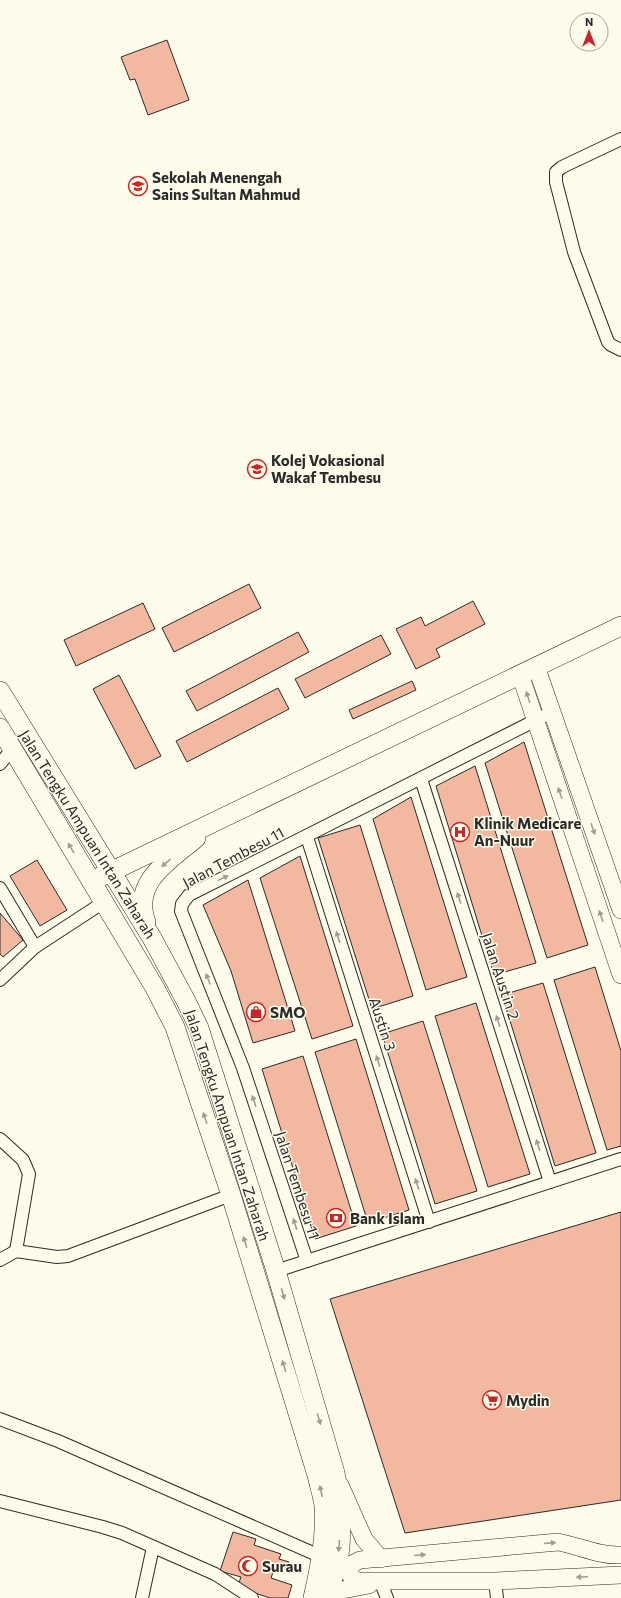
<svg xmlns="http://www.w3.org/2000/svg" width="621" height="1598" viewBox="0 0 621 1598" font-family="Commissioner,sans-serif">
  <style>
    .building { fill: #f2b8a0; stroke: #2b2b2b }
    .lines { fill: none; stroke-linecap: round; stroke-linejoin: round }
    .street-casing { stroke: #2b2b2b; stroke-width: 14 }
    .secondary-casing { stroke: #2b2b2b; stroke-width: 18 }
    .primary-casing { stroke: #2b2b2b; stroke-width: 20 }
    .street { stroke: #fdfbea; stroke-width: 12 }
    .secondary { stroke: #fdfbea; stroke-width: 17 }
    .primary { stroke: #fdfbea; stroke-width: 19 }
    .oneway { fill: #9e9d94 }
    .labels { text-anchor: middle; dominant-baseline: central; stroke-width: 3; stroke-linejoin: round; paint-order: stroke }
    .poi-label { font-size: 15px; font-weight: bold; fill: #2b2b2b; stroke: #fdfbea; text-anchor: start }
    .street-label { font-size: 15px; fill: #2b2b2b; stroke: #fdfbea }
  </style>
  <rect width="100%" height="100%" fill="#fdfbea"/>
  <!-- building -->
  <g class="building">
    <path d="M167,40L189,100L148,115L135,79L130,80L121,57Z"/>
    <path d="M249,584L261,608L174,652L162,628Z"/>
    <path d="M473,601L485,624L436,649L440,657L416,669L396,629L421,617L425,626Z"/>
    <path d="M143,603L155,629L76,666L64,640Z"/>
    <path d="M298,632L309,652L197,711L186,691Z"/>
    <path d="M381,635L391,654L305,698L295,679Z"/>
    <path d="M119,675L161,756L135,769L93,689Z"/>
    <path d="M412,681L416,690L353,719L349,710Z"/>
    <path d="M278,688L289,709L187,762L176,741Z"/>
    <path d="M524,742L588,945L547,958L485,763Z"/>
    <path d="M475,766L536,963L494,975L436,786Z"/>
    <path d="M411,797L467,977L426,990L373,819Z"/>
    <path d="M360,825L413,996L372,1009L318,838Z"/>
    <path d="M300,856L353,1026L312,1039L260,878Z"/>
    <path d="M37,860L67,910L40,926L10,876Z"/>
    <path d="M248,880L295,1031L253,1043L231,971L203,905Z"/>
    <path d="M0,913L23,940L3,957L0,954Z"/>
    <path d="M595,967L621,1051V1146L607,1150L554,980Z"/>
    <path d="M543,983L596,1153L555,1166L502,995Z"/>
    <path d="M476,1003L530,1174L488,1187L435,1016Z"/>
    <path d="M423,1021L477,1191L435,1204L382,1034Z"/>
    <path d="M356,1039L409,1210L368,1223L315,1052Z"/>
    <path d="M303,1056L356,1226L315,1239L262,1069Z"/>
    <path d="M621,1212V1500L405,1533L330,1299Z"/>
    <path d="M233,1532L256,1539L254,1545L281,1554L279,1559L289,1562L287,1568L276,1564L271,1578L292,1585L288,1598H270L246,1590L238,1585L241,1577L220,1571Z"/>
  </g>
  <g class="lines">
    <!-- street casing -->
    <g class="street-casing">
      <g id="street">
        <path d="M621,139L562,167L556,172V182L574,252L608,342L611,345L621,350"/>
        <path d="M0,764L12,749"/>
        <path d="M421,779L550,1182"/>
        <path d="M307,837L429,1222"/>
        <path d="M0,888L35,947"/>
        <path d="M0,980L35,947L104,902"/>
        <path d="M0,1139L23,1160L29,1174L16,1251"/>
        <path d="M0,1260L16,1251L57,1257L68,1256L231,1195"/>
        <path d="M307,1261L243,1068L181,911L182,904L189,895L552,712"/>
        <path d="M276,1271L621,1159"/>
        <path d="M0,1419L58,1441L322,1557"/>
        <path d="M0,1501L103,1527L122,1533L215,1574L252,1598"/>
        <path d="M380,1581L387,1598"/>
        <path d="M495,1581L497,1598"/>
        <path d="M142,1598L153,1547"/>
      </g>
    </g>
    <!-- secondary casing -->
    <g class="secondary-casing">
      <g id="secondary">
        <path d="M536,666L621,910"/>
        <path d="M520,674L621,975"/>
        <path d="M340,1485L364,1539L381,1559"/>
        <path d="M621,1555C599,1556 579,1546 558,1542L360,1560L352,1564C348,1572 349,1579 359,1581H495L621,1575"/>
        <path d="M329,1598L342,1590L369,1585"/>
      </g>
    </g>
    <!-- primary casing -->
    <g class="primary-casing">
      <g id="primary">
        <path d="M0,691L152,938L186,1001L199,1028L276,1271L335,1473C340,1501 343,1528 339,1556C336,1571 331,1584 326,1598"/>
        <path d="M0,728L155,988L175,1027L231,1195L317,1475C319,1485 323,1496 324,1506C326,1538 320,1567 313,1598"/>
        <path d="M100,877L621,626"/>
        <path d="M146,922C131,882 170,860 196,838"/>
      </g>
    </g>
    <!-- street -->
    <use href="#street" class="street"/>
    <!-- secondary -->
    <use href="#secondary" class="secondary"/>
    <!-- primary -->
    <use href="#primary" class="primary"/>
  </g>
  <!-- one-way arrows -->
  <defs><path id="oneway-solid" d="M-6-.8H1V-3.2L6.5 0L1 3.2V.8H-6Z"/></defs>
  <g class="oneway">
    <use href="#oneway-solid" transform="translate(528 697) rotate(-108)"/>
    <use href="#oneway-solid" transform="translate(560 793) rotate(-109)"/>
    <use href="#oneway-solid" transform="translate(593 829) rotate(71)"/>
    <use href="#oneway-solid" transform="translate(71 848) rotate(-121)"/>
    <use href="#oneway-solid" transform="translate(166 863) rotate(140)"/>
    <use href="#oneway-solid" transform="translate(223 878) rotate(-26)"/>
    <use href="#oneway-solid" transform="translate(459 898) rotate(-108)"/>
    <use href="#oneway-solid" transform="translate(601 916) rotate(-109)"/>
    <use href="#oneway-solid" transform="translate(338 937) rotate(-108)"/>
    <use href="#oneway-solid" transform="translate(208 979) rotate(-112)"/>
    <use href="#oneway-solid" transform="translate(498 1021) rotate(-108)"/>
    <use href="#oneway-solid" transform="translate(378 1061) rotate(-108)"/>
    <use href="#oneway-solid" transform="translate(254 1101) rotate(-108)"/>
    <use href="#oneway-solid" transform="translate(205 1118) rotate(-108)"/>
    <use href="#oneway-solid" transform="translate(538 1145) rotate(-108)"/>
    <use href="#oneway-solid" transform="translate(417 1184) rotate(-108)"/>
    <use href="#oneway-solid" transform="translate(295 1224) rotate(-108)"/>
    <use href="#oneway-solid" transform="translate(245 1242) rotate(-107)"/>
    <use href="#oneway-solid" transform="translate(283 1294) rotate(74)"/>
    <use href="#oneway-solid" transform="translate(284 1366) rotate(-107)"/>
    <use href="#oneway-solid" transform="translate(319 1419) rotate(74)"/>
    <use href="#oneway-solid" transform="translate(321 1491) rotate(-102)"/>
    <use href="#oneway-solid" transform="translate(550 1543) rotate(-5)"/>
    <use href="#oneway-solid" transform="translate(339 1546) rotate(95)"/>
    <use href="#oneway-solid" transform="translate(420 1555) rotate(-5)"/>
    <use href="#oneway-solid" transform="translate(582 1577) rotate(177)"/>
  </g>
  <!-- icons -->
  <defs>
    <g id="school-ring" transform="scale(1)"><circle r="9.5" fill="#fdfbea" stroke="#c62828" stroke-width="1.5"/><path d="M0-5L7-2L0 1L-7-2ZM-4 1L0 2.5L4 1V4Q0 6-4 4Z" fill="#c62828"/></g>
    <g id="hospital-ring" transform="scale(1)"><circle r="9.5" fill="#fdfbea" stroke="#c62828" stroke-width="1.5"/><path d="M-5-5h3v3.5h4V-5h3V5h-3V1.5h-4V5h-3Z" fill="#c62828"/></g>
    <g id="shop-ring" transform="scale(1)"><circle r="9.5" fill="#fdfbea" stroke="#c62828" stroke-width="1.5"/><path d="M-5-2.5h2.3a2.7 3.5 0 0 1 5.4 0H5L5.5 6h-11ZM-1.5-2.5h3a1.5 2.3 0 0 0-3 0Z" fill="#c62828"/></g>
    <g id="bank-ring" transform="scale(1)"><circle r="9.5" fill="#fdfbea" stroke="#c62828" stroke-width="1.5"/><path d="M-6-4H6V4H-6ZM0-2.3a2.3 2.3 0 1 0 0 4.6a2.3 2.3 0 1 0 0-4.6Z" fill="#c62828"/></g>
    <g id="supermarket-ring" transform="scale(1)"><circle r="9.5" fill="#fdfbea" stroke="#c62828" stroke-width="1.5"/><path d="M-6-5.5h2.5l.6 2H6L4.5 2H-2.5L-4.4-4H-6ZM-1.5 3.2a1.3 1.3 0 1 0 .1 0ZM3 3.2a1.3 1.3 0 1 0 .1 0Z" fill="#c62828"/></g>
    <g id="mosque-ring" transform="scale(1)"><circle r="9.5" fill="#fdfbea" stroke="#c62828" stroke-width="1.5"/><path d="M3.5-4.9A6 6 0 1 0 3.5 4.9A5 5 0 1 1 3.5-4.9Z" fill="#c62828"/></g>
  </defs>
  <g fill-rule="evenodd">
    <use href="#school-ring" x="138" y="186"/>
    <use href="#school-ring" x="257" y="469"/>
    <use href="#hospital-ring" x="460" y="832"/>
    <use href="#shop-ring" x="256" y="1012"/>
    <use href="#bank-ring" x="336" y="1218"/>
    <use href="#supermarket-ring" x="492" y="1400"/>
    <use href="#mosque-ring" x="248" y="1566"/>
  </g>
  <g class="labels">
    <!-- poi labels -->
    <g class="poi-label">
      <text x="152" y="177">Sekolah Menengah<tspan x="152" dy="17">Sains Sultan Mahmud</tspan></text>
      <text x="271" y="460">Kolej Vokasional<tspan x="271" dy="17">Wakaf Tembesu</tspan></text>
      <text x="474" y="823">Klinik Medicare<tspan x="474" dy="17">An-Nuur</tspan></text>
      <text x="270" y="1012">SMO</text>
      <text x="350" y="1218">Bank Islam</text>
      <text x="506" y="1400">Mydin</text>
      <text x="262" y="1566">Surau</text>
    </g>
    <!-- street labels -->
    <g class="street-label">
      <text transform="translate(88 834) rotate(58)">Jalan Tengku Ampuan Intan Zaharah</text>
      <text transform="translate(233 857) rotate(-28)">Jalan Tembesu 11</text>
      <text transform="translate(501 976) rotate(72)">Jalan Austin 2</text>
      <text transform="translate(383 1024) rotate(72)">Austin 3</text>
      <text transform="translate(228 1125) rotate(72)">Jalan Tengku Ampuan Intan Zaharah</text>
      <text transform="translate(298 1185) rotate(72)">Jalan Tembesu 11</text>
    </g>
  </g>
  <!-- north arrow -->
  <g transform="translate(589 32)"><circle r="19" fill="#fdfbea" stroke="#a9a89e"/>
  <path d="M0-3L7 15L0 10L-7 15Z" fill="#c62828"/>
  <text y="-6" font-size="11" font-weight="bold" text-anchor="middle" fill="#2b2b2b">N</text>
  </g>
</svg>
